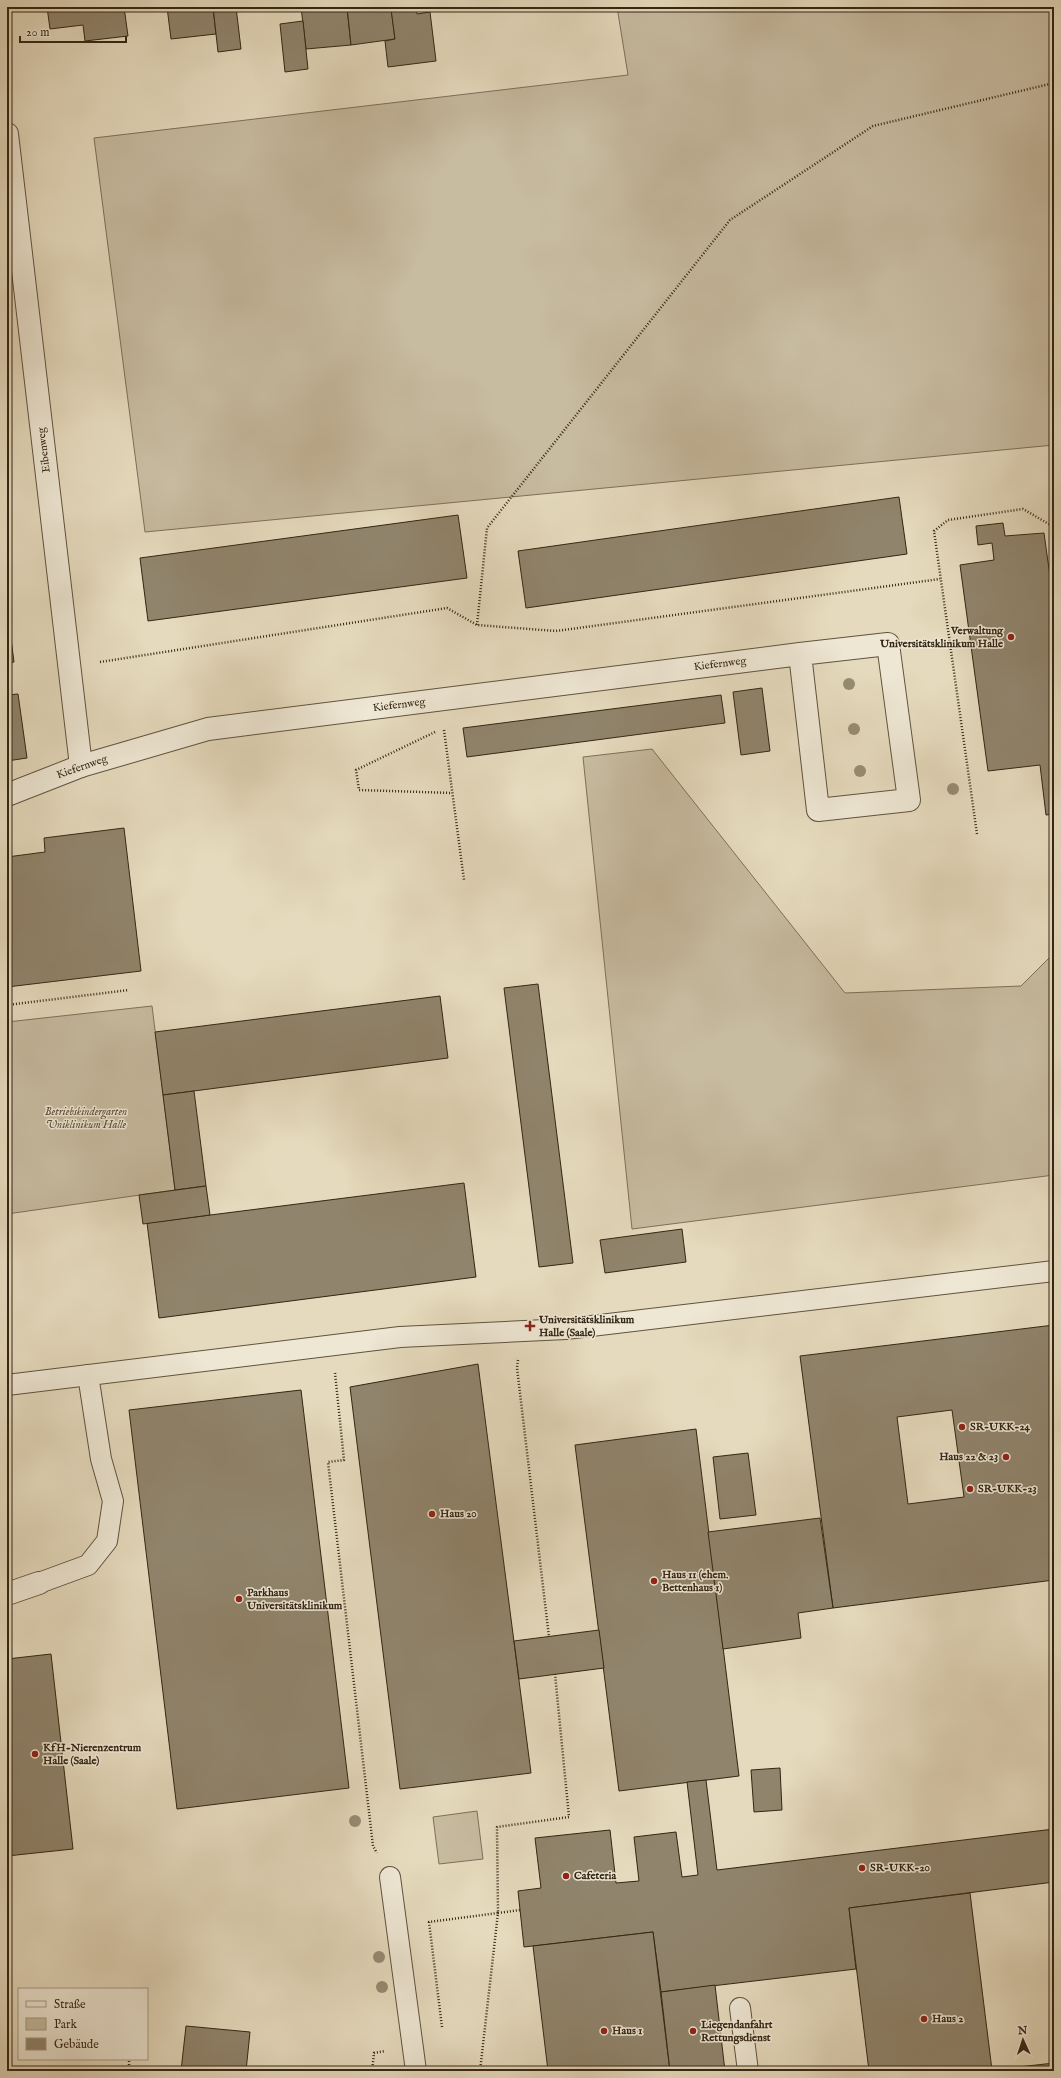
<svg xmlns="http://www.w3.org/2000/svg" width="1061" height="2078" viewBox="0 0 1061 2078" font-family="'IM FELL English',serif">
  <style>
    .green { fill: #c7bba0; stroke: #7e705a }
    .building { fill: #90846c; stroke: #342614; fill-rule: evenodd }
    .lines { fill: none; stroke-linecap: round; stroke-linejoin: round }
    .lane-casing { stroke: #60533e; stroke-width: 22 }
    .street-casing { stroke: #60533e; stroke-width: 24 }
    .path { stroke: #342614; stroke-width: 2.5; stroke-dasharray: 1 2; stroke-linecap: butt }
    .lane { stroke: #eee7d4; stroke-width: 20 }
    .street { stroke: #eee7d4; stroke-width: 22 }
    .tree { fill: #988b73 }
    .poi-dot { fill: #8f2418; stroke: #eee7d4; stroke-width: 1.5 }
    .labels { text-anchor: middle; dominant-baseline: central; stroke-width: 3; stroke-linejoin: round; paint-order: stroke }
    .street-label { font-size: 11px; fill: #342614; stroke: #eee7d4 }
    .poi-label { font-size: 11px; font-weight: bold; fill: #342614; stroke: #eee7d4; text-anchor: start }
    .park-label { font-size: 11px; font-style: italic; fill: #594b37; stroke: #eee7d4 }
  </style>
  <rect width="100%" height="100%" fill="#e5dabd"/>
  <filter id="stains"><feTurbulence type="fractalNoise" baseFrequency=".005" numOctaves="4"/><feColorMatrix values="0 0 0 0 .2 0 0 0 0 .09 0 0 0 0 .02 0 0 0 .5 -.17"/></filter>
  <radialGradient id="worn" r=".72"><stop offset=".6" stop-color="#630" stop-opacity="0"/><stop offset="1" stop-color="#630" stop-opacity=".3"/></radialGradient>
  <!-- green -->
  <g class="green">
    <path d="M617,7H1054V445L145,532L94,138L628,75Z"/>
    <path d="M652,749L845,993L1021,986L1054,953V1175L632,1229L583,757Z"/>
    <path d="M152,1006L175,1190L7,1214V1022Z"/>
    <path d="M477,1811L483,1859L439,1864L433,1817Z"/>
  </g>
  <!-- building -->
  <g class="building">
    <path d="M47,7H124L128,36L85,41L83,25L50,29Z"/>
    <path d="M167,7H213L216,34L171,39Z"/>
    <path d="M213,7H236L241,49L218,52Z"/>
    <path d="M301,7H347L351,45L306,49Z"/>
    <path d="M347,7H391L395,39L351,45Z"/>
    <path d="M416,7L417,14L430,12L436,61L388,67L385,41L395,39L391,9Z"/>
    <path d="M303,21L308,69L285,72L280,24Z"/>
    <path d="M899,497L907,554L526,608L518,551Z"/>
    <path d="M458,515L467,578L148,621L140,558Z"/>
    <path d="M1003,523L1005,536L1044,533L1054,605V814L1046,815L1040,765L988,771L960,565L994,560L992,543L978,545L976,526Z"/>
    <path d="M7,608L14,662L7,663Z"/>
    <path d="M762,688L770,751L741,755L733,692Z"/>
    <path d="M18,694L27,758L7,761V695Z"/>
    <path d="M721,695L725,723L467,757L463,728Z"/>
    <path d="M124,828L141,971L7,987V857L45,852L44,838Z"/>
    <path d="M538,984L573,1263L539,1267L504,988Z"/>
    <path d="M440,996L448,1058L163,1095L155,1032Z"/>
    <path d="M194,1091L206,1186L175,1190L163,1095Z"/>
    <path d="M464,1183L476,1277L159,1318L147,1223Z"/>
    <path d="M206,1186L210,1215L143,1224L139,1195Z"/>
    <path d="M682,1229L686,1262L605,1273L600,1240Z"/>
    <path d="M1054,1325V1580L833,1608L800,1356ZM952,1410L964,1497L908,1504L897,1417Z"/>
    <path d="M478,1364L531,1773L400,1789L350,1387Z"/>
    <path d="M301,1390L349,1788L177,1809L129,1410Z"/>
    <path d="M696,1429L739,1776L619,1791L575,1445Z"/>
    <path d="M748,1453L756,1515L720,1519L713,1457Z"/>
    <path d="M820,1518L833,1608L798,1613L801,1638L723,1649L708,1532Z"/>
    <path d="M599,1630L604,1668L519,1679L514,1641Z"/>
    <path d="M51,1654L73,1849L7,1856V1659Z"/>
    <path d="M780,1768L782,1810L754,1812L751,1770Z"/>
    <path d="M706,1780L717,1870L1054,1829V1882L849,1908L856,1969L661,1992L653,1932L524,1947L518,1891L541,1888L535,1838L610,1830L616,1883L639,1881L634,1837L676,1832L682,1877L698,1875L687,1782Z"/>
    <path d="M970,1893L992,2070L869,2071L849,1908Z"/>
    <path d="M653,1932L670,2071H548L533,1946Z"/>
    <path d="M715,1985L725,2071H670L661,1992Z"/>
    <path d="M186,2026L250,2032L246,2071H181Z"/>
    <path d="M1054,2063V2071H987L992,2070Z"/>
  </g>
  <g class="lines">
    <!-- lane casing -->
    <g class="lane-casing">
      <g id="lane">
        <path d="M7,1385L400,1337L566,1329L1054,1271"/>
        <path d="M39,1583L88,1565L107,1541L113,1501L101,1459L88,1375"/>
        <path d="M390,1877L416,2071"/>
        <path d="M740,2008L748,2071"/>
      </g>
    </g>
    <!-- street casing -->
    <g class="street-casing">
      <g id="street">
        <path d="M7,134L81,766"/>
        <path d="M7,795L81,766L208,729L800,654L888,644L909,800L818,810L800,654"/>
        <path d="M7,1594L39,1583"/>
      </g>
    </g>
    <!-- path -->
    <g class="path">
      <path d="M477,625L487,528L730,220L873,126L1054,83"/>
      <path d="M100,662L447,608L477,625L556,631L940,579"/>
      <path d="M444,730L464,880"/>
      <path d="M435,732L356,770L359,790L452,793"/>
      <path d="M977,834L934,531L948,520L1023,509L1054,527"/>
      <path d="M7,1005L129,990"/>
      <path d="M518,1360L517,1368L549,1637"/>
      <path d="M335,1373L344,1460L328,1462L373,1846L377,1853"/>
      <path d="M442,2027L429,1922L498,1913L497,1827L569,1817L555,1674"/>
      <path d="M129,2071V2059"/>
      <path d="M372,2071L374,2053L385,2051"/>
      <path d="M480,2071L498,1913L520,1910"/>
    </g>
    <!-- lane -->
    <use href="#lane" class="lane"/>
    <!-- street -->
    <use href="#street" class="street"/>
  </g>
  <!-- trees -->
  <g class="tree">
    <circle cx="849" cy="684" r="6"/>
    <circle cx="854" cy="729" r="6"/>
    <circle cx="860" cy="771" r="6"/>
    <circle cx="953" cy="789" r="6"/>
    <circle cx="355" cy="1821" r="6"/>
    <circle cx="379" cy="1957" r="6"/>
    <circle cx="382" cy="1987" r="6"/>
  </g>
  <!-- markers -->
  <g class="poi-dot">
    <circle cx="1011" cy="637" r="4"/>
    <path d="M528 1320h4v4h4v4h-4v4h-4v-4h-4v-4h4z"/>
    <circle cx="962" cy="1427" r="4"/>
    <circle cx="1006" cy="1457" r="4"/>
    <circle cx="970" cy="1489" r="4"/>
    <circle cx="432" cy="1514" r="4"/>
    <circle cx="654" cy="1581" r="4"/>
    <circle cx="239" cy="1599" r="4"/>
    <circle cx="35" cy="1754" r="4"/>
    <circle cx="862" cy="1868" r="4"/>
    <circle cx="566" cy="1876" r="4"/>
    <circle cx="924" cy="2019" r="4"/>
    <circle cx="604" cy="2031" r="4"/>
    <circle cx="693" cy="2031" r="4"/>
  </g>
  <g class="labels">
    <!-- street labels -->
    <g class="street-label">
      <text transform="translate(44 450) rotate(-97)">Eibenweg</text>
      <text transform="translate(720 664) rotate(-7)">Kiefernweg</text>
      <text transform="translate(399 705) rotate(-7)">Kiefernweg</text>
      <text transform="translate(82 767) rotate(-19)">Kiefernweg</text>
    </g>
    <!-- poi labels -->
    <g class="poi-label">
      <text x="1003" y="631" text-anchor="end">Verwaltung<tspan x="1003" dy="13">Universitätsklinikum Halle</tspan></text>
      <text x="539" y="1320">Universitätsklinikum<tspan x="539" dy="13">Halle (Saale)</tspan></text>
      <text x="970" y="1427">SR-UKK-24</text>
      <text x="998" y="1457" text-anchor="end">Haus 22 &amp; 23</text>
      <text x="978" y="1489">SR-UKK-23</text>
      <text x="440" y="1514">Haus 20</text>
      <text x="662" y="1575">Haus 11 (ehem.<tspan x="662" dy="13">Bettenhaus 1)</tspan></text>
      <text x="247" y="1593">Parkhaus<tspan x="247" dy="13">Universitätsklinikum</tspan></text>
      <text x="43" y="1748">KfH-Nierenzentrum<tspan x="43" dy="13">Halle (Saale)</tspan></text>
      <text x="870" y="1868">SR-UKK-20</text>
      <text x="574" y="1876">Cafeteria</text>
      <text x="932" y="2019">Haus 2</text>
      <text x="701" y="2025">Liegendanfahrt<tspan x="701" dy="13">Rettungsdienst</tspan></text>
      <text x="612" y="2031">Haus 1</text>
    </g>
    <!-- park labels -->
    <g class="park-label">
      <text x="86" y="1112">Betriebskindergarten<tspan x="86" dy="13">Uniklinikum Halle</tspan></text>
    </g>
  </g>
  <!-- margin -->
  <rect width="1061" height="2078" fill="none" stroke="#e5dabd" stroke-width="24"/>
  <rect x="8" y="8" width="1045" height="2062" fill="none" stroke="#342614" stroke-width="2"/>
  <rect x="12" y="12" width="1037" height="2054" fill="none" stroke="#342614"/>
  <!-- legend -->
  <rect x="18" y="1988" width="130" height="72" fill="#eee7d4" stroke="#a49a87"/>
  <rect x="26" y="2001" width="20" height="6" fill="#eee7d4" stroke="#a49a87"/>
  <text x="54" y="2008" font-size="12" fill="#342614">Straße</text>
  <rect x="26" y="2018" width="20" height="12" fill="#c7bba0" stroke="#a49a87"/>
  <text x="54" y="2028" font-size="12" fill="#342614">Park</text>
  <rect x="26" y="2038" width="20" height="12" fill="#90846c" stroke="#a49a87"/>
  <text x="54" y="2048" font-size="12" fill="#342614">Gebäude</text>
  <!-- north arrow -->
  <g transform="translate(1023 2040) rotate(357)" stroke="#eee7d4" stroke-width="3" paint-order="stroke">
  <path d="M0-3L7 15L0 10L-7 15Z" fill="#342614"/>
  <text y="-6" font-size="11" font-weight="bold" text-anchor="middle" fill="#342614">N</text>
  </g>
  <!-- scale -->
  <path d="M20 36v6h106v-6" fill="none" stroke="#342614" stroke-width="2"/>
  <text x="26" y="36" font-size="12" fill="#342614" stroke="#eee7d4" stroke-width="3" paint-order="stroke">20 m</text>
  <rect width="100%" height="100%" filter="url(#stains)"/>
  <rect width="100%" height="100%" fill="url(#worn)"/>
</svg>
